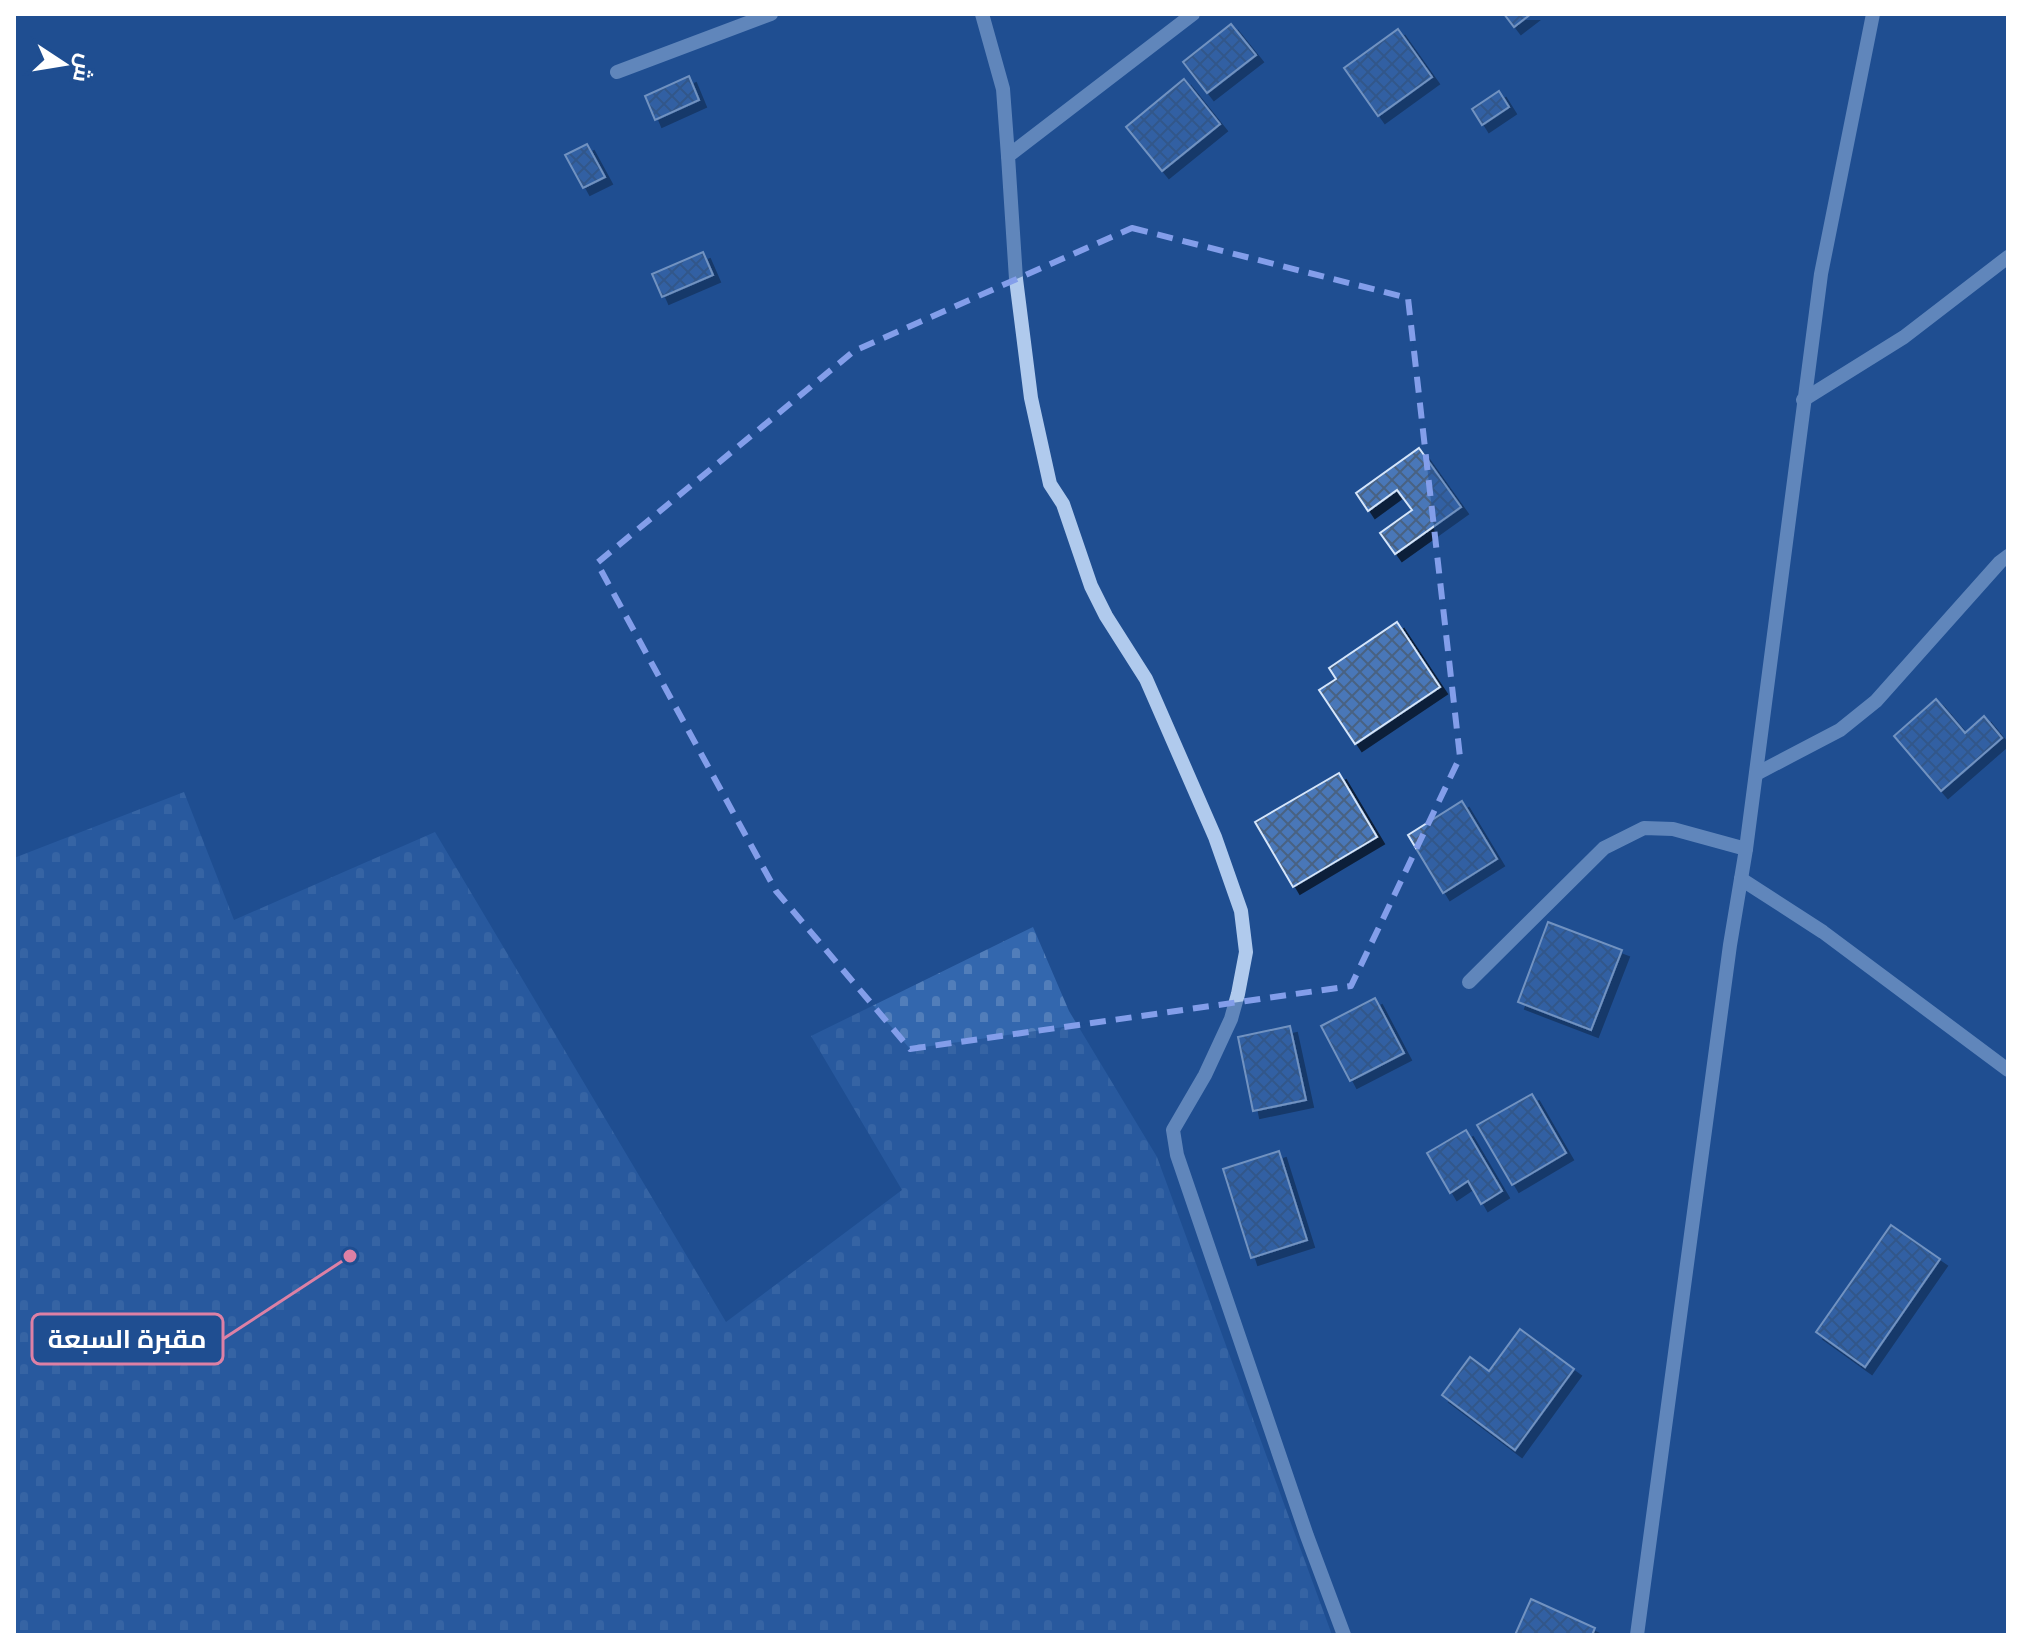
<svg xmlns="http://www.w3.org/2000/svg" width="2022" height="1649" viewBox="0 0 2022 1649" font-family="Raleway,Cairo,sans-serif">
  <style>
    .cemetery { fill: url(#cemetery-stones) }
    .building { fill: url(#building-cross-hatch); stroke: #d5e5fa; stroke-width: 2; filter: url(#shadow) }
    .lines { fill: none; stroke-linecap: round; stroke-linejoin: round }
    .minor { stroke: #b0caed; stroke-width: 14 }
    .marked { fill: none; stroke: #839eea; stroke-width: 6; stroke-dasharray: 16 10; stroke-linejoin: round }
    .leader { fill: none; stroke: #dd80a5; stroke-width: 3 }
    .callout-dot { fill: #dd80a5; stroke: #1f4e91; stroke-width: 3 }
    .callout { fill: #1f4e91; stroke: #dd80a5; stroke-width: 3 }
    .callout-label { font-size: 26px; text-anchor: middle; font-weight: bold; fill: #fff }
  </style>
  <defs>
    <pattern id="cemetery-stones" width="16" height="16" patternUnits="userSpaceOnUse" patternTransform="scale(2)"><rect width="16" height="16" fill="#3367ae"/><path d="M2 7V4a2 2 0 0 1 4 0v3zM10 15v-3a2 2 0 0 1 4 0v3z" fill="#527eba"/></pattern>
    <pattern id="building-cross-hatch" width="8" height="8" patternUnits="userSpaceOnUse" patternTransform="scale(2)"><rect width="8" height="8" fill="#4877b8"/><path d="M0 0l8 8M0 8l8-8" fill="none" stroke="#4a6282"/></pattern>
    <filter id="shadow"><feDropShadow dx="7" dy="7" stdDeviation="0" flood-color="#0009"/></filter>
  </defs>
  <rect width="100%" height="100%" fill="#1f4e91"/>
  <!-- cemetery -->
  <path class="cemetery" d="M184,792L234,920L435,832L726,1322L902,1190L811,1036L1033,927L1069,1011L1157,1157L1332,1635H14V858Z"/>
  <!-- building -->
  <g class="building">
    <path d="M1504,14H1531L1514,27Z"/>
    <path d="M1231,24L1256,55L1207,93L1183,62Z"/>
    <path d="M1398,29L1432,77L1378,116L1344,68Z"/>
    <path d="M689,76L699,100L655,120L645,96Z"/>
    <path d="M1184,79L1220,124L1162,171L1126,127Z"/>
    <path d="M1499,91L1509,107L1482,125L1472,109Z"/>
    <path d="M587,144L605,177L583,188L565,155Z"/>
    <path d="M703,252L713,275L662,297L652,274Z"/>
    <path d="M1419,448L1461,507L1395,554L1380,533L1412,510L1397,490L1368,511L1356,493Z"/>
    <path d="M1397,622L1440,687L1355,744L1319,690L1336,679L1329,668Z"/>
    <path d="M1936,699L1965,733L1984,716L2002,738L1941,791L1894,736Z"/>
    <path d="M1339,773L1377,837L1293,887L1255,822Z"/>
    <path d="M1462,801L1497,859L1443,893L1408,835Z"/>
    <path d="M1548,922L1622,950L1591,1030L1518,1002Z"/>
    <path d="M1375,998L1404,1053L1350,1081L1321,1026Z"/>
    <path d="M1290,1026L1306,1100L1253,1111L1238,1037Z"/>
    <path d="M1532,1094L1566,1153L1512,1185L1477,1125Z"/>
    <path d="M1466,1130L1502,1191L1481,1204L1468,1181L1450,1193L1427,1153Z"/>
    <path d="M1279,1151L1307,1240L1251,1258L1223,1169Z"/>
    <path d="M1891,1225L1940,1259L1865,1367L1816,1332Z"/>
    <path d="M1520,1329L1574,1369L1515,1450L1442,1395L1470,1357L1489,1371Z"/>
    <path d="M1531,1599L1595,1628L1592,1635H1515Z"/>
  </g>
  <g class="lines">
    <!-- minor -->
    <g class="minor">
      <path d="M982,14L1003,89L1008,156"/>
      <path d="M1193,14L1008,156L1016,279L1031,398L1050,484L1063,504L1091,586L1106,616L1146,679L1215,837L1241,911L1246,952L1238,994L1231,1019L1205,1075L1173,1130L1177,1155L1307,1536L1344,1635"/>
      <path d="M617,72L771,14"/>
      <path d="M1803,400L1904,337L2008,257"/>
      <path d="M1756,774L1840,730L1876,701L2000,562L2008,556"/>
      <path d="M1741,879L1823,932L2008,1070"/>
      <path d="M1469,982L1604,848L1644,828L1673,829L1746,849"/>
      <path d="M1637,1635L1730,945L1746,849L1821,274L1873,14"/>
    </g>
  </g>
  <!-- marked area -->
  <path d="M0 0H2022V1649H0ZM1132,228L1408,298L1460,757L1351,986L910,1049L776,891L597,563L854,351Z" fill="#1f4e91" fill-opacity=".55" fill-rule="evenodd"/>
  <path class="marked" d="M1132,228L1408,298L1460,757L1351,986L910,1049L776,891L597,563L854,351Z"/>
  <!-- callouts -->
  <path class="leader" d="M350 1256L223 1339"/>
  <circle class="callout-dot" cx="350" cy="1256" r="8"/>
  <rect class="callout" x="32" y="1314" width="191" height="50" rx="8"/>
  <g class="callout-label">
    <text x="127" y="1348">مقبرة السبعة</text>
  </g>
  <!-- border -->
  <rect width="2022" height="1649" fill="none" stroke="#ffffff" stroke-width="32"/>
  <!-- north arrow -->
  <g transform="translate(64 64) rotate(102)" stroke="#1f4e91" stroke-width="6" paint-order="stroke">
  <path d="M0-6L14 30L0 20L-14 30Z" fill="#ffffff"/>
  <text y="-12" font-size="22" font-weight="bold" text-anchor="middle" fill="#ffffff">ش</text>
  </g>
</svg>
